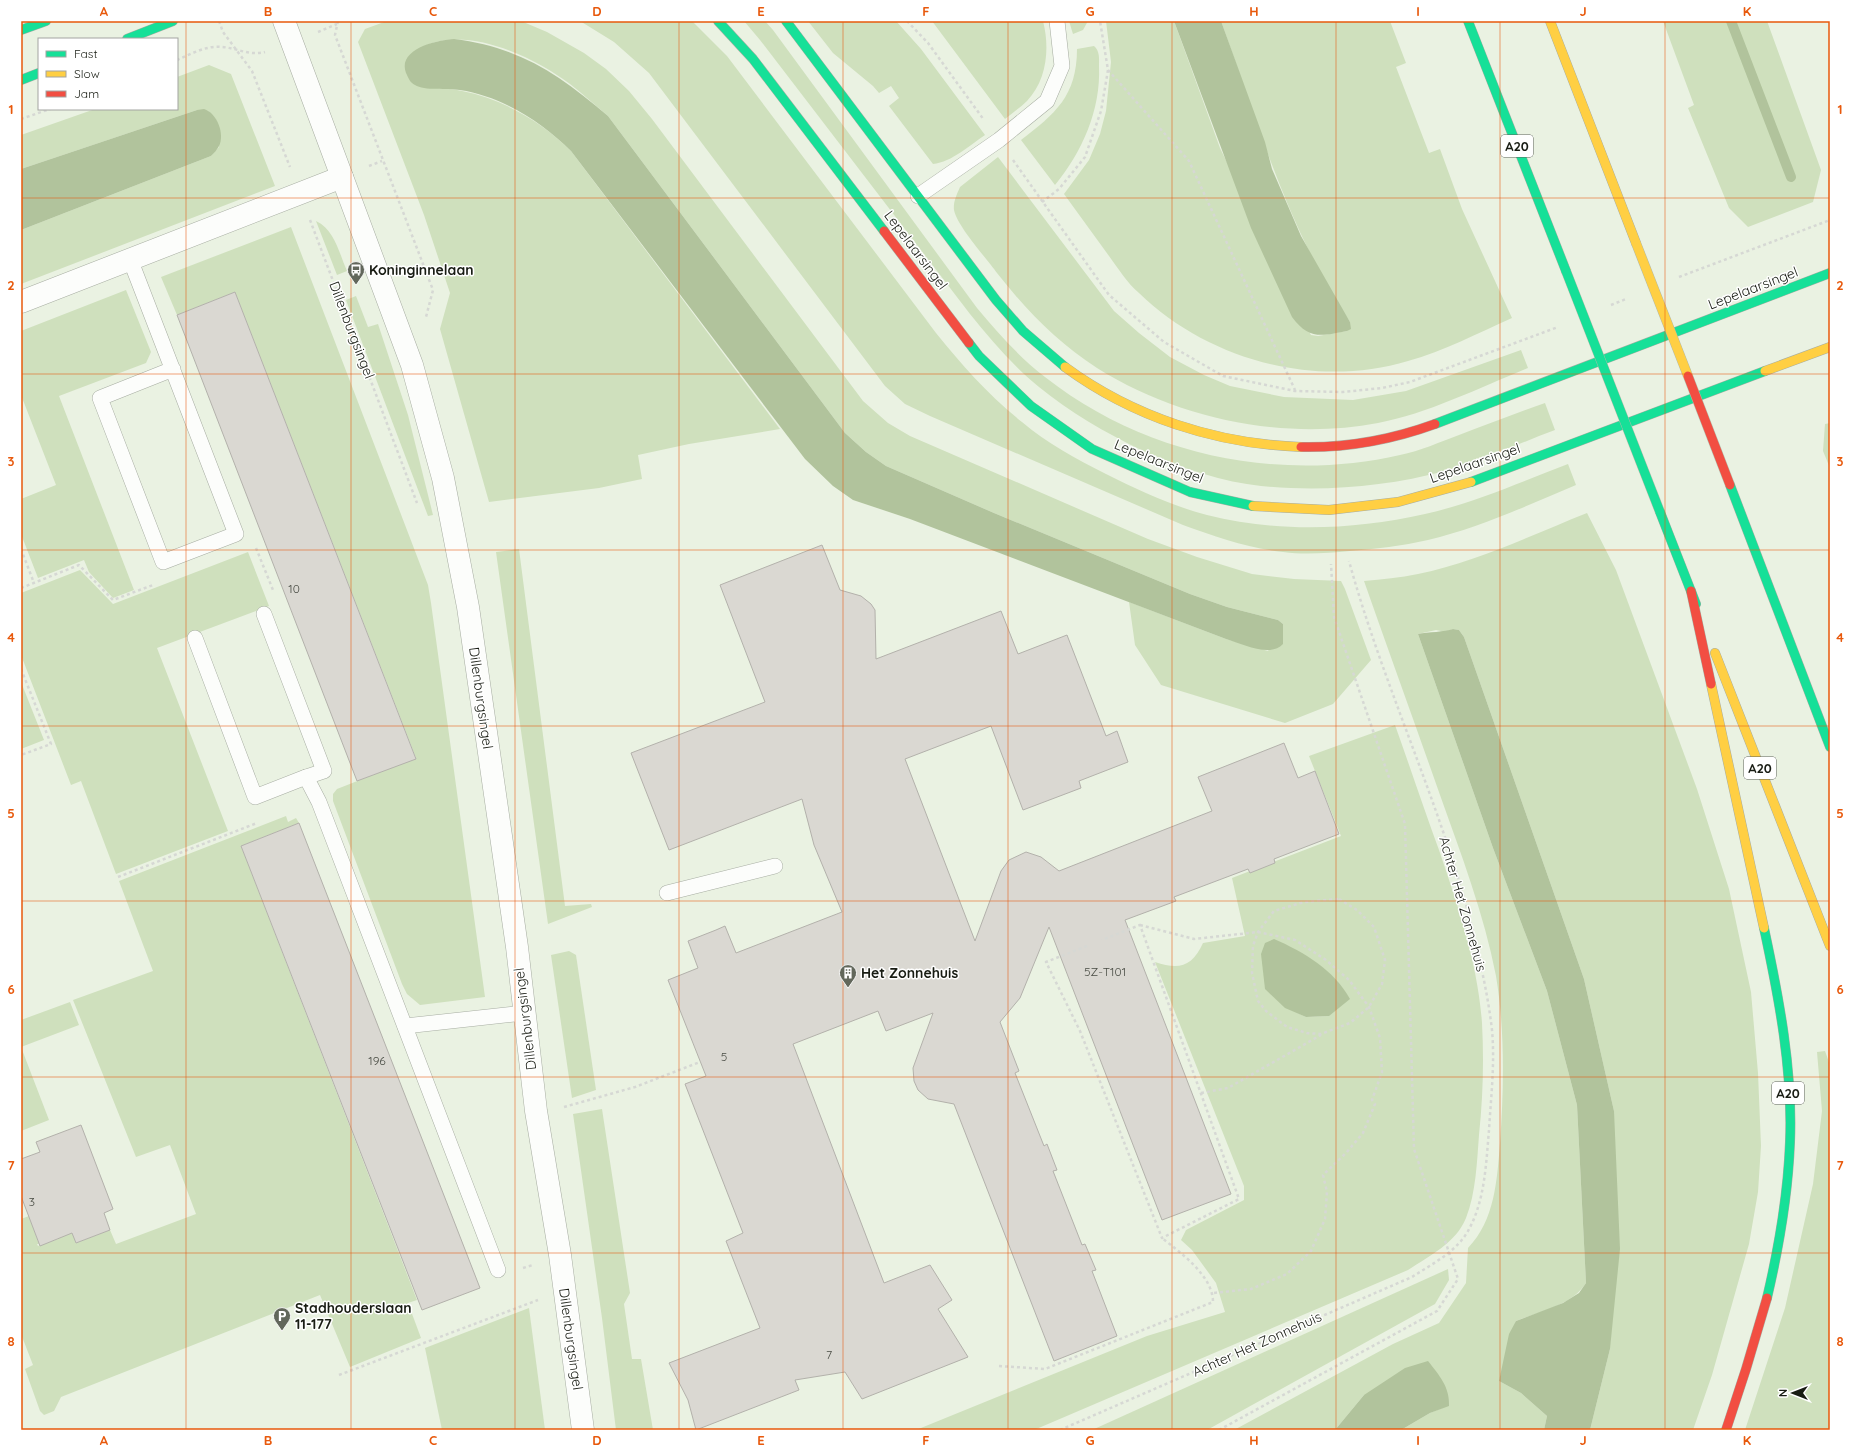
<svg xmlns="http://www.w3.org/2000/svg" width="1851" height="1451" viewBox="0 0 1851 1451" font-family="Quicksand,sans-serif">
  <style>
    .green { fill: #cfe0bd; fill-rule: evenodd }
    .water { fill: #b1c39c }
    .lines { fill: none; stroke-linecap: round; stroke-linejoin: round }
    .stream { stroke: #b1c39c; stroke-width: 10 }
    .building { fill: #dad8d2; stroke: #b3b1ab }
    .lane-casing { stroke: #a7ada2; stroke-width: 16 }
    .street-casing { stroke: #a7ada2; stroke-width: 23 }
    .fast-casing { stroke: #a7ada2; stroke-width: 10 }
    .slow-casing { stroke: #a7ada2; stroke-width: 10 }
    .jam-casing { stroke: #a7ada2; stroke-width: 10 }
    .path { stroke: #d6d8d4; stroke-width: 2.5; stroke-dasharray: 3 3; stroke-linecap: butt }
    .lane { stroke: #fcfdfb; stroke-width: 15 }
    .street { stroke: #fcfdfb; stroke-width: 22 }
    .fast { stroke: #16e098; stroke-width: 9 }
    .slow { stroke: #ffcf43; stroke-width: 9 }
    .jam { stroke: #f24e42; stroke-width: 9 }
    .fast-bridge-casing { stroke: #b1b9a8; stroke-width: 10; stroke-linecap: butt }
    .slow-bridge-casing { stroke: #b1b9a8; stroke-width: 10; stroke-linecap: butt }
    .jam-bridge-casing { stroke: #b1b9a8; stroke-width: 10; stroke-linecap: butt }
    .fast-bridge { stroke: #16e098; stroke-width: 9 }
    .slow-bridge { stroke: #ffcf43; stroke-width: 9 }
    .jam-bridge { stroke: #f24e42; stroke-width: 9 }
    .grid { fill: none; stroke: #e8590c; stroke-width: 1; stroke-opacity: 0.55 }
    .labels { text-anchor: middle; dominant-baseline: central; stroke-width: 3; stroke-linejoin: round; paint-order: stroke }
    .number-label { font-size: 12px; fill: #484b43 }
    .shield { fill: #fff; stroke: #5d605a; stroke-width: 1 }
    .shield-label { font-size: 13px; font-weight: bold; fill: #181c13 }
    .street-label { font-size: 14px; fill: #181c13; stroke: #fff }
    .poi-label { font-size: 14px; font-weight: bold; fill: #181c13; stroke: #fff; text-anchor: start }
    .neatline { fill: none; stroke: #e8590c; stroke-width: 1.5 }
    .grid-label { font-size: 13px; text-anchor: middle; font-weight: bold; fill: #e8590c }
  </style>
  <rect width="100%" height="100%" fill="#eaf2e2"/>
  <!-- green -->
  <g class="green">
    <path d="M387,21H521L547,32L584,53L606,69L629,91L652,119L863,401L888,423L910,436L1148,539L1197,557L1252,574L1294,579L1341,581L1345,589L1371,660L1333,704L1285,723L1161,685L1135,645L1129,602L1226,639L1268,651L1283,624L1278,620L1227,607L1190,594L994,513L886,466L866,452L845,433L608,116C595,105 583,94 570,84C530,54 451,17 408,57L422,87C435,88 449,88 462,91C503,99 542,122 571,151L780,429L689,444L638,455L642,479L599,488L489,502L440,329L450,293L424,215L358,42L365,29Z"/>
    <path d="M580,21H692L727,56L936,333C962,365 989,396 1022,422C1047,443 1076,459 1106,474C1138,490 1172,506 1207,515C1279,533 1353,530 1425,514C1474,503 1521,482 1568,464L1576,485C1528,505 1479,528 1428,540C1402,546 1376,549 1350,551C1328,553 1305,555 1283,552C1248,548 1216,537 1183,525L930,416L905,404L885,386L649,73L614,42Z"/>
    <path d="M744,21H765L773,30L977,308C998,333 1019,357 1045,377C1144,455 1278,483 1400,455C1420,451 1440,442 1459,435C1488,424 1516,413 1545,403L1555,430C1520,443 1481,461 1445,471C1385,487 1322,492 1261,486C1187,478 1097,434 1039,387C1013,366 991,340 970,314L760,40Z"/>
    <path d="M808,21H896L921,49L985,135C970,145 952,162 933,164L889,106L899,98L891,86L879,93L873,86L833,53Z"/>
    <path d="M932,21H1043C1050,48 1047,80 1027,101C1021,107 1012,113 1005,119Z"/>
    <path d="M1069,21H1088L1083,30L1073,34Z"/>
    <path d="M1106,21H1174L1220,148L1311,335L1318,336L1347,331L1350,322C1288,231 1258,123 1221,21H1390L1406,63L1396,67L1429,153L1440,149L1462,209L1512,318C1478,333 1444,351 1408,361C1315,389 1208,360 1139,293C1127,283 1118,268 1109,256C1094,235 1079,215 1064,194L1089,160L1100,134L1106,111L1111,62Z"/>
    <path d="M1663,21H1767L1821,170L1813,202L1748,227L1729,208L1688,108L1694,105Z"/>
    <path d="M1094,46C1100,51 1099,59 1099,66C1101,110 1082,152 1055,185L1021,140C1055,114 1077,96 1077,49Z"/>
    <path d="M209,65L231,74L275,186L21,284V230L211,156L219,147L209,111L197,110L21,169V135L95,109H177V77Z"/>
    <path d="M998,157L1114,311L1139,333L1170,357L1204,375L1230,386L1284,397L1353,400L1406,391L1521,350L1528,368C1481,387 1427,414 1378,423C1284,441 1178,419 1097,368C1058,343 1026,310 997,273C987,259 957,226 954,210C953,202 957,194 960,187Z"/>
    <path d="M316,221C335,230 339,253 347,271L337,275Z"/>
    <path d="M291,227L428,585L431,603L485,997L420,1005L407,994L402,984L333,801V794L337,789L416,758L235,292L177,315L161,277Z"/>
    <path d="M126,290L151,352L146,363L59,396L134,590L113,598L89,572L84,560L38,578L21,534V499L56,485L21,395V331Z"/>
    <path d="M356,296L368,327L378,324L408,415L433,515L428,516L346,300Z"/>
    <path d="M1830,423V468L1823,451L1825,424Z"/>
    <path d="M1587,513L1616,570L1697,789L1729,889L1751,992L1758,1073L1761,1146L1758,1192L1749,1244L1712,1375L1693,1430H1590L1610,1349L1614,1111L1584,979L1464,637L1459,630L1453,629L1446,632L1436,630L1418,634L1493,848L1547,991L1577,1105L1586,1283C1571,1306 1540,1311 1516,1321L1499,1381L1521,1393L1547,1416L1544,1430H1401L1430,1413L1449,1405L1364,1395L1335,1430H1234L1393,1344L1439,1323L1466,1283L1468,1248C1495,1220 1497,1180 1500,1143C1504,1088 1505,1030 1496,976C1484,914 1461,854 1440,795C1415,724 1389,652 1364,581C1382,579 1400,578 1418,574C1476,562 1532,535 1587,513Z"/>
    <path d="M519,549L565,906L591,904L592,907L548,924L496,552Z"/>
    <path d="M248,552L269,606L157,648L228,831L116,874L81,781L71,785L21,655V593L80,570L113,604Z"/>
    <path d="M21,682L44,740L21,749Z"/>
    <path d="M1395,725C1410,767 1424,809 1439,850C1458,906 1478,964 1482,1023C1484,1060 1483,1098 1479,1135C1477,1161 1476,1193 1466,1218C1456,1243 1429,1256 1408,1270L1034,1430H916L1147,1336L1225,1312L1216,1283L1192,1250L1181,1240L1186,1230L1244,1200V1186L1155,962C1179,970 1192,967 1203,943L1245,936L1232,878L1341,836L1309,756ZM1285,1007L1329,1016L1306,1017Z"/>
    <path d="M286,816L288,822L296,818L299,823L241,846L417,1300L408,1303L421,1338L350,1367L320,1295L61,1397L54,1411L44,1415L40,1411L25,1369L33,1365L21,1334V1219L29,1216L39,1244H37L38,1246L58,1239L66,1217L76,1243L110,1230L116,1244L196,1214L170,1145L136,1157L73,1000L153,971L119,881Z"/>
    <path d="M569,951L576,955L596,1090L572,1098L551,955Z"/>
    <path d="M70,1002L79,1025L21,1047L49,1120L21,1131V1020Z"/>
    <path d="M1825,1051L1830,1065V1430H1745L1785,1308L1813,1184L1822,1111L1817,1052Z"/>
    <path d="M602,1109L630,1293L624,1304L632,1359H641L653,1430H616L602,1318L573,1114Z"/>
    <path d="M1448,1269L1449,1280L1435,1304L1207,1430H1092Z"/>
    <path d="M529,1308L545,1430H442L425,1348Z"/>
  </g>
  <!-- water -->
  <g class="water">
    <path d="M1174,21H1221L1265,142L1272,169L1301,236L1350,322L1351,329L1347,331C1321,336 1309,340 1292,317L1251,228Z"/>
    <path d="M454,39C519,47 559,74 608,116L845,433L866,452L886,466L994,513L1190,594L1227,607L1278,620L1283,624V644C1270,658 1243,644 1226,639L910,519L853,500L833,486L805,459L571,151C542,122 501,96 460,90C448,88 424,91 415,85C410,83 408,77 406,73C397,49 437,40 454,39Z"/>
    <path d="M204,109C217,113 225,134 219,146C217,150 214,153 211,156L21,230V169L197,110Z"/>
    <path d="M1453,629L1459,630L1464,637L1584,979L1614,1111L1620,1249L1610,1349L1590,1430H1544L1547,1416L1521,1393L1499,1381L1509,1334L1516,1321L1563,1303L1579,1293L1586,1283L1577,1105L1547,991L1493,848L1418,634C1428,632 1445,632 1453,629Z"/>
    <path d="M1274,939C1304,952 1334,970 1350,999L1329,1016L1306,1017L1285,1008L1265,989L1261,954L1265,943Z"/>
    <path d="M1428,1361C1439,1375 1450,1387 1449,1406L1430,1413L1401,1430H1335L1364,1395L1405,1368Z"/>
  </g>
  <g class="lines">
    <!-- stream -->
    <path class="stream" d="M1731,21L1791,177"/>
  </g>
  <!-- building -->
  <g class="building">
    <path d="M235,292L416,759L357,781L177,315Z"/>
    <path d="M822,545L840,590L861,596L871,604L875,610L876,659L1001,611L1018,654L1067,635L1106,736L1117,731L1128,762L1079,781L1081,788L1023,810L991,726L905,759L975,941L1001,871L1009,860L1026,852L1041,857L1059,871L1212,811L1198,777L1284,743L1298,778L1315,771L1339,834L1274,859L1275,863L1250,873L1248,869L1174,897L1176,901L1125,920L1231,1194L1162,1220L1049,927L1020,998L1000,1022L1019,1071L1015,1073L1044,1146L1047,1144L1057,1170L1053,1171L1082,1245L1085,1244L1096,1270L1092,1271L1117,1336L1054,1361L954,1104L928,1099L918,1090L914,1081L913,1068L933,1013L886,1031L878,1011L793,1044L884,1283L930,1265L952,1300L938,1309L968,1357L862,1399L845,1372L795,1380L799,1390L696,1430L688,1400L669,1363L760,1328L726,1241L743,1233L685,1084L706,1076L668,980L698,968L688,941L716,930L725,926L736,953L842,912L814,845L802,799L669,850L631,753L765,702L720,585Z"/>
    <path d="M299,823L480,1288L422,1310L241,846Z"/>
    <path d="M81,1125L113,1209L104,1213L110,1230L76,1243L72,1233L40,1246L21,1196V1159L40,1152L36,1142Z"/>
  </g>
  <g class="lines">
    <!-- lane casing -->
    <g class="lane-casing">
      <g id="lane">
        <path d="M918,196L999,140L1047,101L1062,66L1057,21"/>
        <path d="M130,259L236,534L163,562L100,398L173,369"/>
        <path d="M264,614L324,771L306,777L319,802L498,1270"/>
        <path d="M195,638L255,797L306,777"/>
        <path d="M667,893L775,866"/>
        <path d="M405,1026L524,1013"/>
      </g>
    </g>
    <!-- street casing -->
    <g class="street-casing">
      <g id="street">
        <path d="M284,21L412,365L443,478L468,607L517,947L536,1111L560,1255L583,1430"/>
        <path d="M21,302L342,177"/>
      </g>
    </g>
    <!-- fast casing -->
    <g class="fast-casing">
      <g id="fast">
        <path d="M718,21L753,59L884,231"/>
        <path d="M786,21L996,300L1023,331L1065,367"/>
        <path d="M1468,21L1566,271"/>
        <path d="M21,30L46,21"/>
        <path d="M127,39L173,21"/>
        <path d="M21,80L39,73"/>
        <path d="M969,343L979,356L1031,406L1092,449L1190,492L1253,506"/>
        <path d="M1435,424L1830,273"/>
        <path d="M1471,482L1765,371"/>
        <path d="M1730,485L1830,747"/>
        <path d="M1660,512L1696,604"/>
        <path d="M1764,928C1779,998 1793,1071 1790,1142C1788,1195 1779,1247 1767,1298"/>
      </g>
    </g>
    <!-- slow casing -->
    <g class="slow-casing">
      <g id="slow">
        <path d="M1550,21L1636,243"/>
        <path d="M1065,367C1133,417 1216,444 1301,447"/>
        <path d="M1765,371L1830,347"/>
        <path d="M1253,506L1329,510L1398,502L1471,482"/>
        <path d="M1715,653L1830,946"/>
        <path d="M1711,684L1764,928"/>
      </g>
    </g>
    <!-- jam casing -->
    <g class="jam-casing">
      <g id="jam">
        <path d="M884,231L969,343"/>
        <path d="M1301,447C1348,448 1391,440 1435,424"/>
        <path d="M1691,591L1711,684"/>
        <path d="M1726,1430L1746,1369L1767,1298"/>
      </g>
    </g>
    <!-- path -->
    <g class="path">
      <path d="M219,21L223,32L252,71L290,167"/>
      <path d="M338,21L335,35L433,290L426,317"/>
      <path d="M907,21L928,43L984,120"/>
      <path d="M318,32L337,24"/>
      <path d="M177,60C191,54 207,45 222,47C237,48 249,56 265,52"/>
      <path d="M1108,70L1189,161L1295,390"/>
      <path d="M21,119L50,109"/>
      <path d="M1013,160L1109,295L1164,342L1223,376L1295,391L1343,392L1382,388L1410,382L1558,327"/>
      <path d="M369,166L382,161"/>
      <path d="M1042,202L1059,189L1085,157L1101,111L1108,70L1100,21"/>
      <path d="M310,220L417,503"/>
      <path d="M1679,277L1830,220"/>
      <path d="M1611,305L1626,299"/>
      <path d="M256,548L273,590"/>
      <path d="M21,549L34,583"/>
      <path d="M21,588L79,565L113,600L153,585"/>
      <path d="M21,669L51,744L21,755"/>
      <path d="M118,877L257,823"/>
      <path d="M1339,899L1357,910L1374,927L1385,960L1382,984L1369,1007L1350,1023L1321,1034L1307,1033L1287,1027L1266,1011L1258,1001L1252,973L1253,946L1258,932L1274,911L1304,902Z"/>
      <path d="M1140,925L1194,939L1258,932L1295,940L1326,960L1349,980L1369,1007L1380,1038L1382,1072L1372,1100L1375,1104L1363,1133L1346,1153L1323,1175L1327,1192L1325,1219L1311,1251L1287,1274L1251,1289L1213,1293"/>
      <path d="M1087,946L1046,962L1080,1031L1162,1238L1239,1199L1140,925L1102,940"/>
      <path d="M1201,1093L1228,1088L1321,1035"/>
      <path d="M564,1107L635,1087L700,1062"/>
      <path d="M523,1268L533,1265"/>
      <path d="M999,1366L1045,1369L1213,1302C1213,1276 1181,1253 1162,1238"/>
      <path d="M339,1375L538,1300"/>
      <path d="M1060,1430L1412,1277C1432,1264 1456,1252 1468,1231C1485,1201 1486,1164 1489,1130C1491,1097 1495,1063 1492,1030C1488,995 1480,961 1472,927C1440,802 1383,685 1349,561"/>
      <path d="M1219,1430L1437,1311L1458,1279L1414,1149L1405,824L1334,617L1331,564"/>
    </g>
    <!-- lane -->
    <use href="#lane" class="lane"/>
    <!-- street -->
    <use href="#street" class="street"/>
    <!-- fast -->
    <use href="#fast" class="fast"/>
    <!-- slow -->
    <use href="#slow" class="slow"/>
    <!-- jam -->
    <use href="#jam" class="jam"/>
    <!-- fast-bridge casing -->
    <g class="fast-bridge-casing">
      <path id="fast-bridge" d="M1566,271L1660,512"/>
    </g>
    <!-- slow-bridge casing -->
    <g class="slow-bridge-casing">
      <path id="slow-bridge" d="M1636,243L1688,376"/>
    </g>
    <!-- jam-bridge casing -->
    <g class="jam-bridge-casing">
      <path id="jam-bridge" d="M1688,376L1730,485"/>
    </g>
    <!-- fast-bridge -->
    <use href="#fast-bridge" class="fast-bridge"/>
    <!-- slow-bridge -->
    <use href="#slow-bridge" class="slow-bridge"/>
    <!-- jam-bridge -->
    <use href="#jam-bridge" class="jam-bridge"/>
  </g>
  <!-- grid -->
  <path class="grid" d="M186,21V1430M351,21V1430M515,21V1430M679,21V1430M843,21V1430M1008,21V1430M1172,21V1430M1336,21V1430M1500,21V1430M1665,21V1430M21,198H1830M21,374H1830M21,550H1830M21,726H1830M21,901H1830M21,1077H1830M21,1253H1830"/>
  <!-- icons -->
  <defs>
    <g id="bus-pin" transform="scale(0.9)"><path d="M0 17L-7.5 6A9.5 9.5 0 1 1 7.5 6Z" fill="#62675b" stroke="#fff"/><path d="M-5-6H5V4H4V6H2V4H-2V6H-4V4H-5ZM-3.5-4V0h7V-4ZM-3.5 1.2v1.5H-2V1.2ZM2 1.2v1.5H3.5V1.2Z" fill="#fff"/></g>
    <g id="building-pin" transform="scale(0.9)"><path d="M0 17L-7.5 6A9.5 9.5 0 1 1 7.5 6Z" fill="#62675b" stroke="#fff"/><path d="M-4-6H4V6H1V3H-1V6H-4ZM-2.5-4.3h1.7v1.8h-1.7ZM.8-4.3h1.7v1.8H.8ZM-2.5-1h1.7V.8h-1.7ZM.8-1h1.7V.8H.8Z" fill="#fff"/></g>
    <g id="parking-pin" transform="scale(0.9)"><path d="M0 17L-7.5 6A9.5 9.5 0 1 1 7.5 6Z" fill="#62675b" stroke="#fff"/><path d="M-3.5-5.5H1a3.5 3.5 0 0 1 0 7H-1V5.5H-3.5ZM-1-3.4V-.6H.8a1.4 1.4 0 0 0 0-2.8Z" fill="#fff"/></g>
  </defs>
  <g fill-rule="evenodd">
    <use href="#bus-pin" x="356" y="270"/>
    <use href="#building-pin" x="848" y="973"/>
    <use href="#parking-pin" x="282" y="1316"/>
  </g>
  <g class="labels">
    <!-- number labels -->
    <g class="number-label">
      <text x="294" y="588">10</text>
      <text x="1105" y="971">5Z-T101</text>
      <text x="724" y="1056">5</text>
      <text x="377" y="1060">196</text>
      <text x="32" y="1201">3</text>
      <text x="829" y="1354">7</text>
    </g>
    <!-- shield labels -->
    <g class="shield">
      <rect x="1501" y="135" width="32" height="22" rx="3"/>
      <rect x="1744" y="757" width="32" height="22" rx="3"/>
      <rect x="1772" y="1082" width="32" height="22" rx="3"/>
    </g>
    <g class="shield-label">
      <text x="1517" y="146">A20</text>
      <text x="1760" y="768">A20</text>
      <text x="1788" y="1093">A20</text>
    </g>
    <!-- street labels -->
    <g class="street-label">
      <text transform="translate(916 250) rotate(53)">Lepelaarsingel</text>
      <text transform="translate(1753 288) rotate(-21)">Lepelaarsingel</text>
      <text transform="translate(352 330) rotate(69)">Dillenburgsingel</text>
      <text transform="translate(1159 461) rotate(22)">Lepelaarsingel</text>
      <text transform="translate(1475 463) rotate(-19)">Lepelaarsingel</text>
      <text transform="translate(481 698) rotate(82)">Dillenburgsingel</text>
      <text transform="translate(1463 904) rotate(74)">Achter Het Zonnehuis</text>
      <text transform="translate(525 1019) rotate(-97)">Dillenburgsingel</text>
      <text transform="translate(571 1339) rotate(82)">Dillenburgsingel</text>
      <text transform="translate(1257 1344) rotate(-24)">Achter Het Zonnehuis</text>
    </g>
    <!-- poi labels -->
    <g class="poi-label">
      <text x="369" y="270">Koninginnelaan</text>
      <text x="861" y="973">Het Zonnehuis</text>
      <text x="295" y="1308">Stadhouderslaan<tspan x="295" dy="16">11-177</tspan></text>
    </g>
  </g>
  <!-- border -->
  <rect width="1851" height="1451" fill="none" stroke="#ffffff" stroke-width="44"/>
  <!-- legend -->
  <rect x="38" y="38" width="140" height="72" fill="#ffffff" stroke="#a3a4a1"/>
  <rect x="46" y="51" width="20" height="6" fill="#16e098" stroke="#a3a4a1"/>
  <text x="74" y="58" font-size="12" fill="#181c13">Fast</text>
  <rect x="46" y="71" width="20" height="6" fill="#ffcf43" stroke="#a3a4a1"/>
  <text x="74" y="78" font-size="12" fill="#181c13">Slow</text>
  <rect x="46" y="91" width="20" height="6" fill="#f24e42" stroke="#a3a4a1"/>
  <text x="74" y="98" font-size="12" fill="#181c13">Jam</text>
  <!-- north arrow -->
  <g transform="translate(1793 1393) rotate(270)" stroke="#ffffff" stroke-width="3" paint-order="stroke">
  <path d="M0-3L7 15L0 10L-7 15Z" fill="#181c13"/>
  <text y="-6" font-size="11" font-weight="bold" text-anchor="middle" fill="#181c13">N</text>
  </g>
  <rect x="22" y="22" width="1807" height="1407" class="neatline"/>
  <g class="grid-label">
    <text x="104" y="16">A</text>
    <text x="268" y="16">B</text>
    <text x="433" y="16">C</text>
    <text x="597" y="16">D</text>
    <text x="761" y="16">E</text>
    <text x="926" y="16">F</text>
    <text x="1090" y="16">G</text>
    <text x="1254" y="16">H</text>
    <text x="1418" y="16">I</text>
    <text x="1583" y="16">J</text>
    <text x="1747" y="16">K</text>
    <text x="11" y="114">1</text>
    <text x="1840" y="114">1</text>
    <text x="11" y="290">2</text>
    <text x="1840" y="290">2</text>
    <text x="11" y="466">3</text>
    <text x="1840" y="466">3</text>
    <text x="11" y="642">4</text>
    <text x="1840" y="642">4</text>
    <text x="11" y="818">5</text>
    <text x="1840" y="818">5</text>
    <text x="11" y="994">6</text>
    <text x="1840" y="994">6</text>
    <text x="11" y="1170">7</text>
    <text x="1840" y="1170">7</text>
    <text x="11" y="1346">8</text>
    <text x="1840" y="1346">8</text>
    <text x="104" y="1445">A</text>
    <text x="268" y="1445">B</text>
    <text x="433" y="1445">C</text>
    <text x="597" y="1445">D</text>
    <text x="761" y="1445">E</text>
    <text x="926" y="1445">F</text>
    <text x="1090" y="1445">G</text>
    <text x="1254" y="1445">H</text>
    <text x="1418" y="1445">I</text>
    <text x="1583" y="1445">J</text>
    <text x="1747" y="1445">K</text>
  </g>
</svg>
